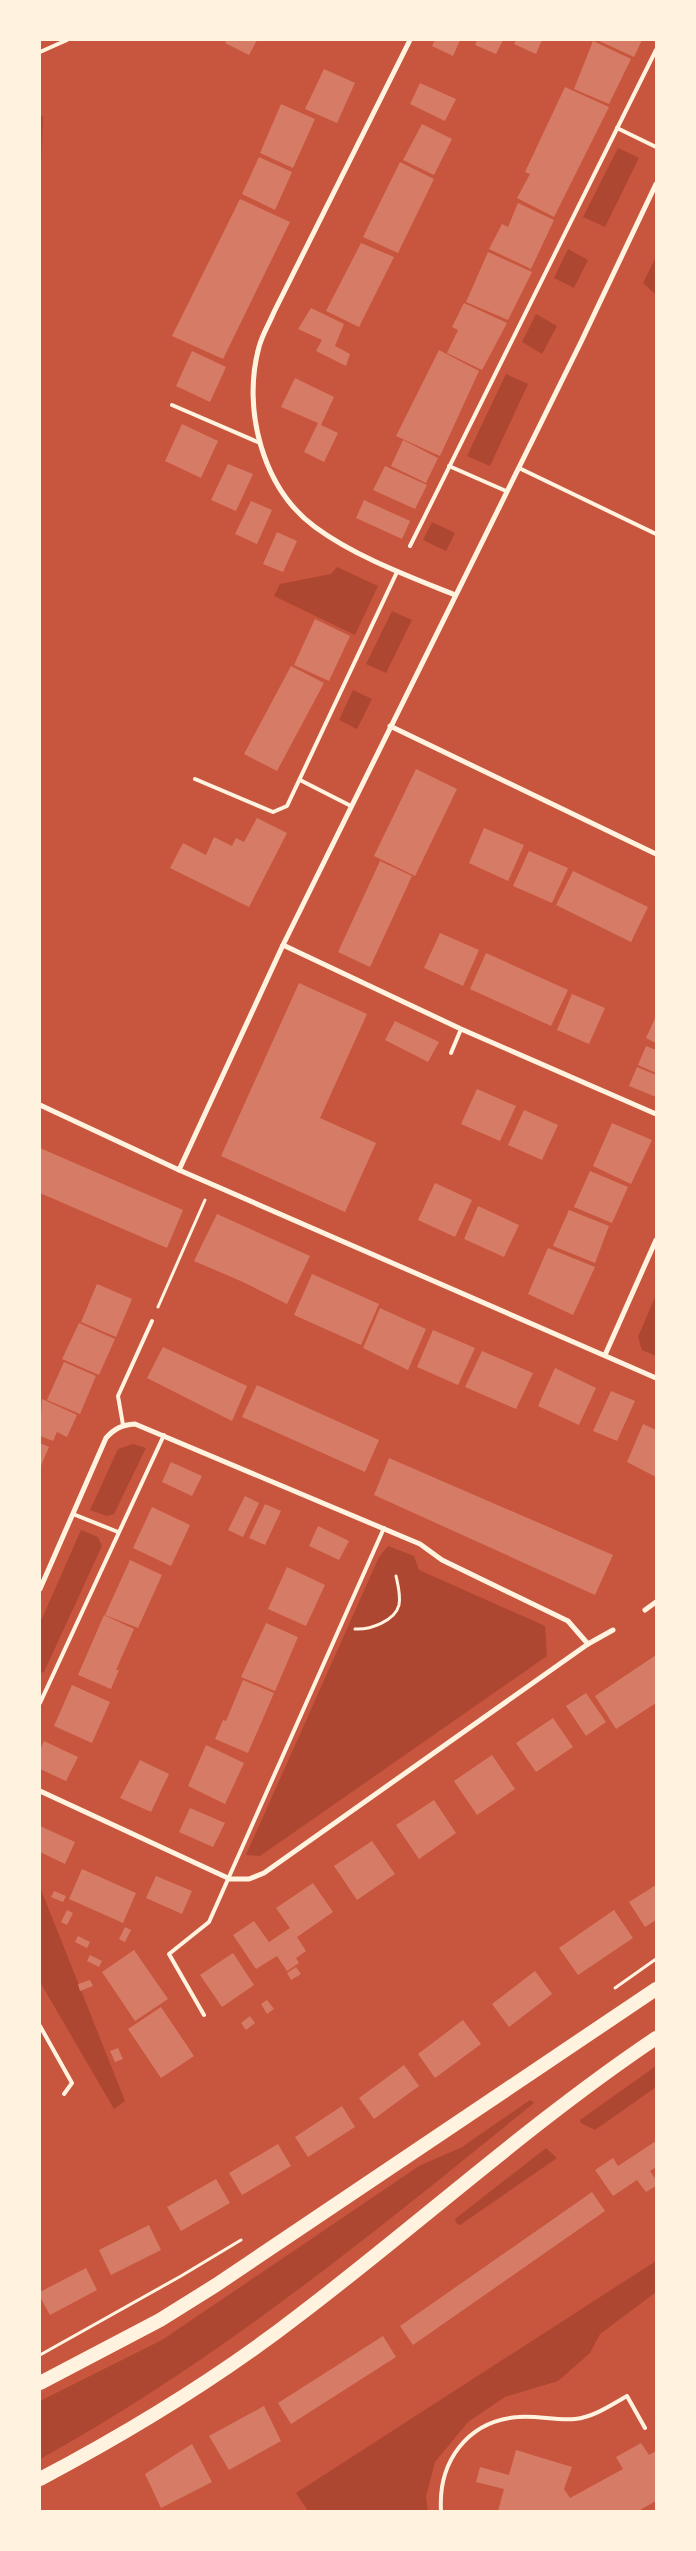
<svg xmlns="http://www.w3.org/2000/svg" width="696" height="2551" viewBox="0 0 696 2551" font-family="Merriweather,serif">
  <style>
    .green { fill: #ae4732 }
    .building { fill: #d67c66 }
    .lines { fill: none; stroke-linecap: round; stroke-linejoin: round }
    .path { stroke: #fff3e0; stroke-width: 3 }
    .service { stroke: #fff3e0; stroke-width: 4 }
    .minor { stroke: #fff3e0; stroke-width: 5 }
    .trunk { stroke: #fff3e0; stroke-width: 14 }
  </style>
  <rect width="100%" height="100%" fill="#c8553d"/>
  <!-- green -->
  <g class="green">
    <path d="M40,114L43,117L40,192Z"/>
    <path d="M618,148L639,158L605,227L583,217Z"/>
    <path d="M568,249L588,260L574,288L554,278Z"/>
    <path d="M656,257V295L643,283Z"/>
    <path d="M536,314L557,326L542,354L522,342Z"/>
    <path d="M506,374L528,384L490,466L467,456Z"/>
    <path d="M432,522L455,533L446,551L423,540Z"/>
    <path d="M337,567L378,586L355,635L274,596L280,584L331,574Z"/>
    <path d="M392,611L412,620L386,673L366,664Z"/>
    <path d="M353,690L372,699L357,729L339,720Z"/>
    <path d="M656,1295V1356L642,1350L638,1337Z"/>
    <path d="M133,1444L146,1448L114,1514L107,1516L90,1510L118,1449Z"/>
    <path d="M81,1530L98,1537L102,1546L44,1672L40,1673V1623Z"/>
    <path d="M388,1546L414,1556L419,1570L545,1626L547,1656L260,1856L246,1855L379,1557Z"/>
    <path d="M40,1887L125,2101L114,2109L40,1982Z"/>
    <path d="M656,2066V2087L595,2130L581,2123L580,2120Z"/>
    <path d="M530,2100L534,2103C376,2231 218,2361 40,2459V2401L162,2340L419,2166L462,2147Z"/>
    <path d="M546,2148L557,2158L460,2225L457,2224L455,2219Z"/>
    <path d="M656,2261V2292L600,2334L590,2353L558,2381L505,2397L468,2422L435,2462L426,2497L428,2511H308L296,2493Z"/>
  </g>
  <!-- building -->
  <g class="building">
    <path d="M227,40H257L249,55L225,43Z"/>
    <path d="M435,40H460L453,56L432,46Z"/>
    <path d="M477,40H503L496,54L475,45Z"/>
    <path d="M516,40H542L536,54L514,44Z"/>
    <path d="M597,40H642L634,57Z"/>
    <path d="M593,41L631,59L609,104L574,89Z"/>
    <path d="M324,69L355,83L337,123L305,109Z"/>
    <path d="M420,83L456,99L445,121L410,104Z"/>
    <path d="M565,87L609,107L554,217L517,198L530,174L525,172Z"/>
    <path d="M281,104L315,119L293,168L260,153Z"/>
    <path d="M422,124L452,139L434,175L403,160Z"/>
    <path d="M259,157L292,172L275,210L242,194Z"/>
    <path d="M400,162L434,179L398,253L363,237Z"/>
    <path d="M240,199L290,222L223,359L172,336Z"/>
    <path d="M518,203L554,220L531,269L489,249L502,224L508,227Z"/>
    <path d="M361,243L394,257L359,327L326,311Z"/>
    <path d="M488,252L532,272L508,320L466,302Z"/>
    <path d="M464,303L507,323L482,370L447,353L458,330L452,327Z"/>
    <path d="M311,308L344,324L335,346L350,354L346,366L316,351L322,340L298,329Z"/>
    <path d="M439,350L479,371L440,456L396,436Z"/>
    <path d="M192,351L226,367L210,402L176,386Z"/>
    <path d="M295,378L334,397L321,425L338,433L324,462L304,452L318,423L281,407Z"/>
    <path d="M182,424L218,441L201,478L165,461Z"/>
    <path d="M403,440L438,458L426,483L391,466Z"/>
    <path d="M228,464L253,474L236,511L211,500Z"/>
    <path d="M385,466L427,485L415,509L373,490Z"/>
    <path d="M364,500L410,521L402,539L356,518Z"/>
    <path d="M251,501L272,510L257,544L235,534Z"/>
    <path d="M277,532L297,541L283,572L263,564Z"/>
    <path d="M315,619L350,636L329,681L294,665Z"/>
    <path d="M291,666L324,683L277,771L244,754Z"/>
    <path d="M416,769L457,789L415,876L374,856Z"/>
    <path d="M257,818L287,833L249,907L170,868L183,843L206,855L214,837L232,846L236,838L244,842Z"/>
    <path d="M484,828L524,845L508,881L469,863Z"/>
    <path d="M529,851L568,868L552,903L513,886Z"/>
    <path d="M380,861L412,876L370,967L338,952Z"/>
    <path d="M573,871L648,907L631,942L556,905Z"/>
    <path d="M440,933L479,950L463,986L424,968Z"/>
    <path d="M486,953L568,990L551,1026L470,989Z"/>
    <path d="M299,983L367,1014L320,1118L376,1143L345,1212L221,1156Z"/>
    <path d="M572,994L605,1008L589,1044L557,1030Z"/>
    <path d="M656,1016V1043L646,1038Z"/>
    <path d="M395,1021L439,1042L428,1062L385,1040Z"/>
    <path d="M646,1046L656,1050V1073L638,1065Z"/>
    <path d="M637,1067L656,1075V1097L629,1086Z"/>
    <path d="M477,1089L516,1106L500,1141L461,1124Z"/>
    <path d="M524,1110L558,1125L542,1160L508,1145Z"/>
    <path d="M612,1123L652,1140L631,1184L593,1166Z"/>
    <path d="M40,1148L183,1210L167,1248L40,1193Z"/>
    <path d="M590,1171L628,1187L612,1223L574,1207Z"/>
    <path d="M435,1183L472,1200L455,1237L418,1220Z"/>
    <path d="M478,1206L519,1225L504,1257L464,1239Z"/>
    <path d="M569,1210L609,1226L595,1263L553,1246Z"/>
    <path d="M217,1214L310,1256L287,1304L243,1282L194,1261Z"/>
    <path d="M548,1248L595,1267L573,1315L528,1294Z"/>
    <path d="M312,1274L379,1304L361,1345L294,1315Z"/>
    <path d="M97,1284L132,1299L116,1337L81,1322Z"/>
    <path d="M380,1308L426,1329L408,1370L363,1348Z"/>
    <path d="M79,1323L115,1339L99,1375L62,1359Z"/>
    <path d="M433,1330L475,1348L458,1385L417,1367Z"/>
    <path d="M163,1347L247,1386L232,1421L147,1378Z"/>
    <path d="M482,1351L533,1373L516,1409L465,1387Z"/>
    <path d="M64,1362L96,1376L80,1414L47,1400Z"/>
    <path d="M555,1368L596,1388L579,1425L538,1406Z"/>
    <path d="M257,1385L379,1440L365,1472L242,1417Z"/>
    <path d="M611,1391L635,1401L617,1441L593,1431Z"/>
    <path d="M42,1399L77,1415L67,1437L57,1432L53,1441L40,1436Z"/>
    <path d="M643,1424L656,1430V1477L627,1462Z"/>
    <path d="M40,1443L49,1447L40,1468Z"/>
    <path d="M389,1458L613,1555L595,1595L374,1495Z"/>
    <path d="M171,1462L202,1476L192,1496L162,1482Z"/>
    <path d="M245,1496L259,1503L243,1537L228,1530Z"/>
    <path d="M265,1504L281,1511L265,1545L249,1538Z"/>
    <path d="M152,1507L190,1525L171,1566L133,1548Z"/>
    <path d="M318,1526L349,1541L339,1560L309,1546Z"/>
    <path d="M130,1560L162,1575L138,1628L105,1615Z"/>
    <path d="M287,1567L325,1585L306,1626L268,1609Z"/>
    <path d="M104,1615L134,1629L116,1670H119L111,1689L78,1675Z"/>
    <path d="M266,1623L298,1637L275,1691L241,1677Z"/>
    <path d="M656,1655V1703L616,1729L595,1696Z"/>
    <path d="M243,1680L274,1693L248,1753L215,1739L223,1720L226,1721Z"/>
    <path d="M72,1685L110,1702L92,1743L54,1726Z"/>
    <path d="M586,1693L606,1722L586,1736L566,1706Z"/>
    <path d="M553,1718L573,1747L536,1772L516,1743Z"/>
    <path d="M44,1741L78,1757L66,1781L40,1769V1750Z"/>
    <path d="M206,1745L244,1763L225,1804L188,1786Z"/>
    <path d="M492,1755L515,1789L477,1815L454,1781Z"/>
    <path d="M140,1760L169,1774L151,1812L120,1798Z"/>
    <path d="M434,1800L456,1833L419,1859L396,1825Z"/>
    <path d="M190,1808L225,1823L213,1847L179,1832Z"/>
    <path d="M40,1826L75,1842L65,1864L40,1852Z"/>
    <path d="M372,1841L395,1874L357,1900L334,1866Z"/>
    <path d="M82,1869L136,1893L123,1923L69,1899Z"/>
    <path d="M156,1876L192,1891L182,1914L146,1898Z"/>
    <path d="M313,1883L333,1912L297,1937L306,1951L296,1958L299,1963L287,1971L277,1956L256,1969L233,1935L254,1921L269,1942L290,1928L276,1908Z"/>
    <path d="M656,1885V1920L645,1927L629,1902Z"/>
    <path d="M54,1891L66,1896L63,1902L51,1897Z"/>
    <path d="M67,1910L73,1913L67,1925L61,1922Z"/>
    <path d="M614,1910L633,1938L578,1975L559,1948Z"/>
    <path d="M125,1927L131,1930L125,1942L119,1939Z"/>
    <path d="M78,1936L90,1942L87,1948L75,1942Z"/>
    <path d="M134,1950L168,1999L135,2021L102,1972Z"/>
    <path d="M233,1953L254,1985L222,2007L200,1975Z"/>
    <path d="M90,1955L102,1961L99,1967L87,1961Z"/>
    <path d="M296,1967L301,1974L291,1980L287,1973Z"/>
    <path d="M535,1971L552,1994L509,2027L492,2004Z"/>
    <path d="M90,1980L93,1986L80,1991L78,1984Z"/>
    <path d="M267,2000L274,2009L267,2014L261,2004Z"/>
    <path d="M161,2007L194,2056L161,2078L128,2029Z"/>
    <path d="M250,2016L255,2023L246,2030L241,2023Z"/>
    <path d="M463,2020L481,2044L435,2078L418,2054Z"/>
    <path d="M118,2048L123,2059L115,2062L110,2051Z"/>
    <path d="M404,2065L419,2086L374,2119L359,2098Z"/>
    <path d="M342,2106L355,2127L308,2157L295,2137Z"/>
    <path d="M656,2141V2167L650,2171L656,2180V2186L646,2192L637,2180L613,2196L595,2170L613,2158L618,2166Z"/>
    <path d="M278,2144L291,2166L242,2195L229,2173Z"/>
    <path d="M216,2179L230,2203L181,2231L167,2207Z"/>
    <path d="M592,2192L605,2211L413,2345L400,2326Z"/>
    <path d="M149,2225L161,2250L111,2275L99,2250Z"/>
    <path d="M86,2268L97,2290L50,2315L40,2297V2292Z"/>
    <path d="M383,2336L396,2357L291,2424L278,2403Z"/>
    <path d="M264,2406L281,2441L229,2470L209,2436Z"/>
    <path d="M641,2443L649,2455L656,2451V2501L638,2511H498L504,2489L476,2482L480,2467L509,2475L516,2450L572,2467L564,2489L570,2498L623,2469L616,2457Z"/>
    <path d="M192,2444L212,2482L161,2508L145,2474Z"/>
  </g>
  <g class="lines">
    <!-- path -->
    <g class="path">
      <path d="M158,1307L205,1200"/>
      <path d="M355,1629C370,1630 395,1621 399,1605C401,1596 398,1585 396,1576"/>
      <path d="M615,1988L656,1959"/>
      <path d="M40,2355L181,2276L241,2240"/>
    </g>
    <!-- service -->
    <g class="service">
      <path d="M40,52L67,40"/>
      <path d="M617,128L656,147"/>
      <path d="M172,405L260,443"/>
      <path d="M449,466L506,491"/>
      <path d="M519,468L656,534"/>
      <path d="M410,546L656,50"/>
      <path d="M195,779L273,812L287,806L397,572"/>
      <path d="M300,780L351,806"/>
      <path d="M451,1053L461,1029"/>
      <path d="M123,1425L118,1396L152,1321"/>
      <path d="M73,1514L118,1532"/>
      <path d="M40,1703L164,1435"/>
      <path d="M204,2015L169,1954L209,1922L384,1528"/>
      <path d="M40,2026L72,2083L64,2094"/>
      <path d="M441,2511C438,2462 467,2421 518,2417C537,2415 556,2421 575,2419C594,2417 611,2405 627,2396L645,2428"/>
    </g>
    <!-- minor -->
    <g class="minor">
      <path d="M410,40L274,312C269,324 262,335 259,347C242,408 262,488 315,527C356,557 408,576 455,595"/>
      <path d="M390,726L656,854"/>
      <path d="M283,945L461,1029L656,1114"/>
      <path d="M40,1105L179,1170L656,1378"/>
      <path d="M179,1170L283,945L581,342L656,184"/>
      <path d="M605,1355L656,1240"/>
      <path d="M40,1589L106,1438C115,1428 122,1425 135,1424L420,1544L442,1560L568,1621L588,1644"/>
      <path d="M645,1610L656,1602"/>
      <path d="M40,1791L230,1879H249L264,1873L588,1644L613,1630"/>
    </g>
    <!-- trunk -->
    <g class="trunk">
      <path d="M40,2383L160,2320L216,2285L656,1989"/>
      <path d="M40,2479C129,2432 218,2378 298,2316C418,2225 531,2122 656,2038"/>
    </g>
  </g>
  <!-- border -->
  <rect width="696" height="2551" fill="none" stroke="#fff3e0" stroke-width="82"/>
</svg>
